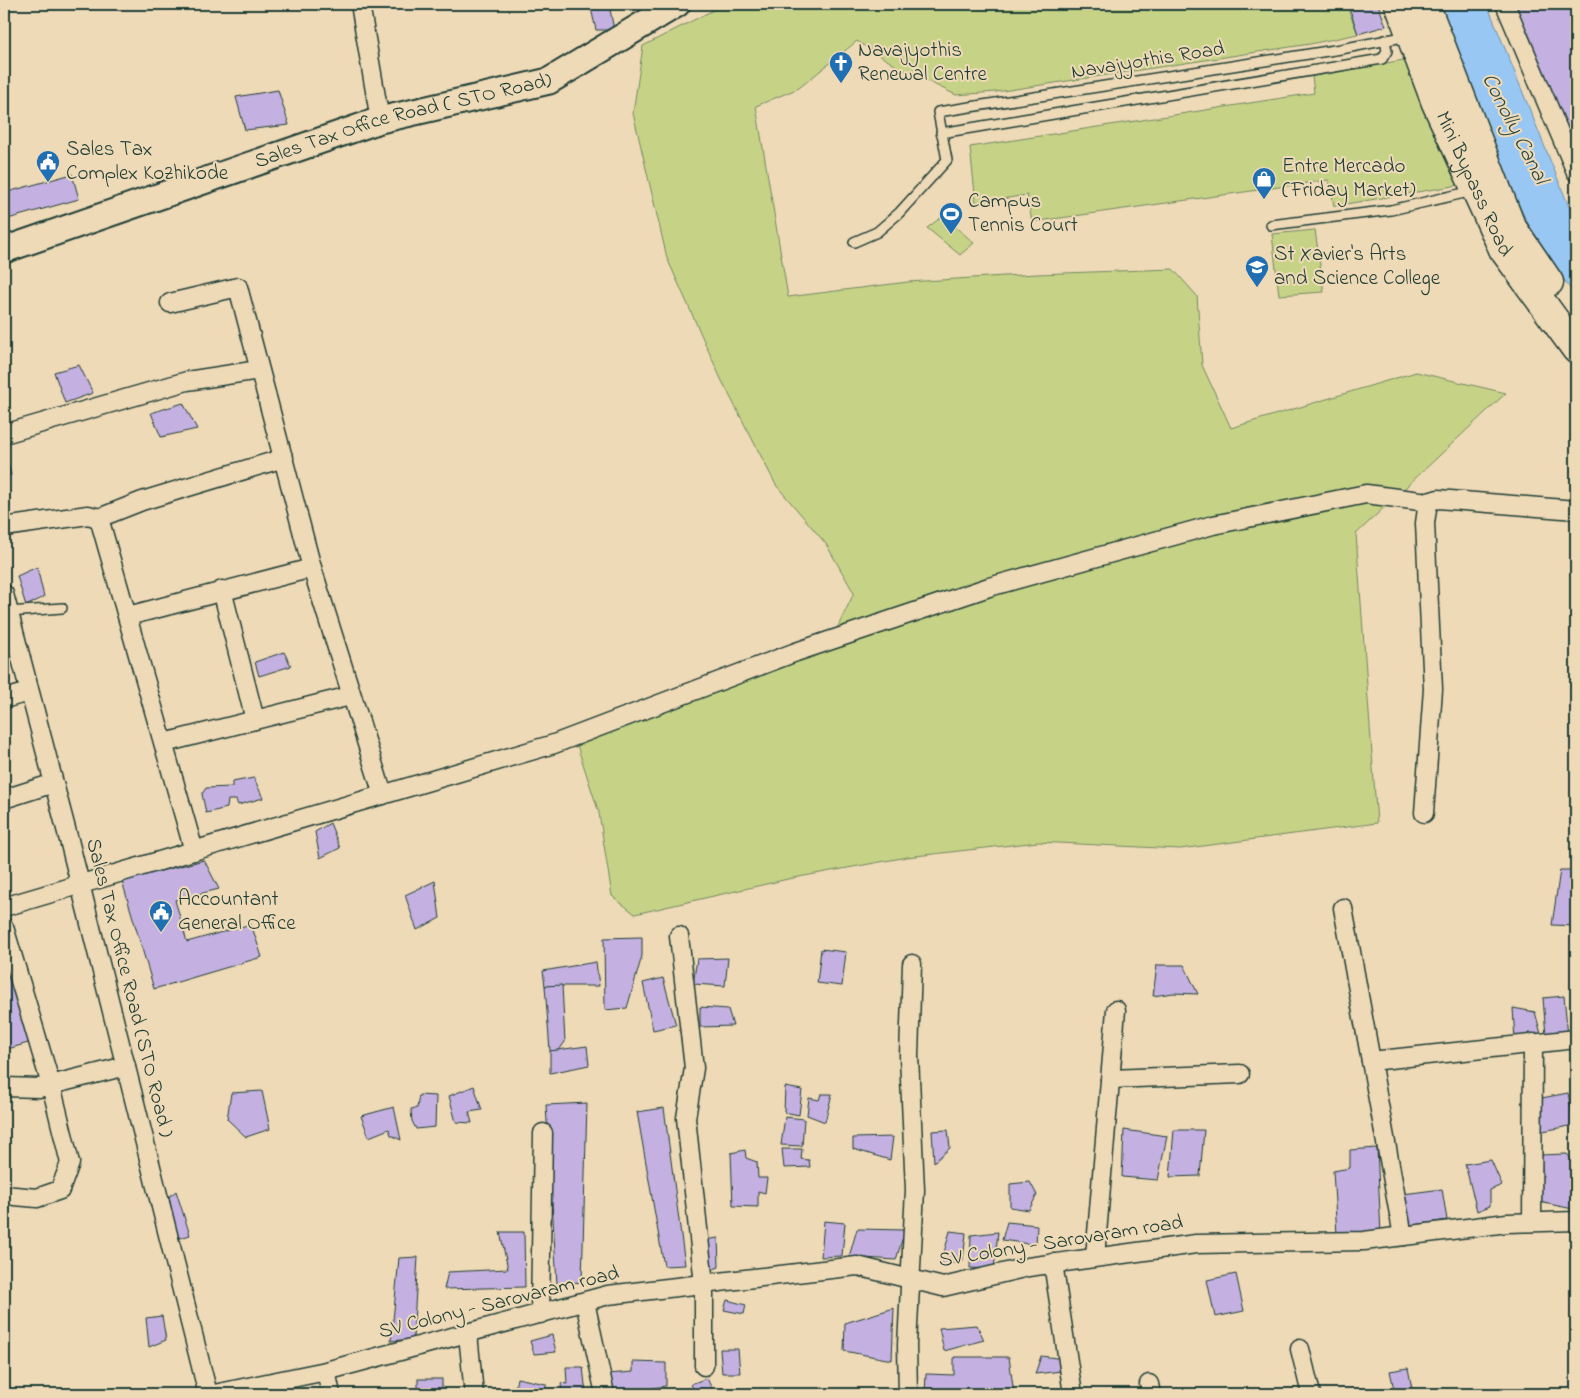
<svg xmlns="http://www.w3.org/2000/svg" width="1580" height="1398" viewBox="0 0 1580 1398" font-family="'Indie Flower',sans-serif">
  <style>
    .green { fill: #c6d387; stroke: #72885e }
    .water { fill: #99c7f4; stroke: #6890a7 }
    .building { fill: #c4b1e1; stroke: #1f3d34 }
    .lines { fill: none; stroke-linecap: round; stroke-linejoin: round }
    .lane-casing { stroke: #1f3d34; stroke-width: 12 }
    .street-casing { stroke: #1f3d34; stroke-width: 21 }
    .secondary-casing { stroke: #1f3d34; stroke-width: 29 }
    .primary-casing { stroke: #1f3d34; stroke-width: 31 }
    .lane { stroke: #efdab8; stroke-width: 9 }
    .street { stroke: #efdab8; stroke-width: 18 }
    .secondary { stroke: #efdab8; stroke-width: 25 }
    .primary { stroke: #efdab8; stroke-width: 28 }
    .labels { text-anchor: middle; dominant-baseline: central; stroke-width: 4; stroke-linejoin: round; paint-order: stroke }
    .poi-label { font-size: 21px; fill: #1f3d34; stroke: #efdab8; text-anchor: start }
    .street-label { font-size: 21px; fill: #1f3d34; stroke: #efdab8 }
    .water-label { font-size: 22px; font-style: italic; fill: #2b4b47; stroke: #efdab8 }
  </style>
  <rect width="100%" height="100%" fill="#efdab8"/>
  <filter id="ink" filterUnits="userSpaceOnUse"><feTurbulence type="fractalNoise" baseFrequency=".02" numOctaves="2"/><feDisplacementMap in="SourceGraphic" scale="10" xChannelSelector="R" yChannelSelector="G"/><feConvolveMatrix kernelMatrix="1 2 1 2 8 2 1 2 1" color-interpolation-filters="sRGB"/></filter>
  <g filter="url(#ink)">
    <!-- green -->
    <g class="green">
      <path d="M725,4H1346L1358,34L1310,44L996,92L956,95L898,67L857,41L799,88L756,106L788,297L908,282L1037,274L1173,269L1197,296L1202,365L1231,428L1416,372L1506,393L1356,534L1377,823L1180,849L1038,842L907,857L788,879L635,914L612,896L599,813L574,736L831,641L854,593L826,544L776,485L721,379L667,258L633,113L643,46Z"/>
      <path d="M1409,59L1459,185L1334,206L1329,180L1032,222L1027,195L976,203L970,147L1314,93L1312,76Z"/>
      <path d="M943,216L974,243L960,255L927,228Z"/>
      <path d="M1315,230L1324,292L1279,295L1272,234Z"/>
    </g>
    <!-- water -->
    <path class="water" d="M1436,4H1487L1576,224V298L1527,222L1498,161Z"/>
    <!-- building -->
    <g class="building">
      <path d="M590,4H609L614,30H596Z"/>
      <path d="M1348,4H1378L1386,26L1358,34Z"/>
      <path d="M1505,4H1576V172Z"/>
      <path d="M278,90L289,125L245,130L236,97Z"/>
      <path d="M72,174L79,199L4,220V193Z"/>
      <path d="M79,365L93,393L65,403L54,372Z"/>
      <path d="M183,403L197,429L161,437L151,413Z"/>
      <path d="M4,450L11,475L4,476Z"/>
      <path d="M37,567L44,597L26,606L17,576Z"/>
      <path d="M4,642L8,657L4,658Z"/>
      <path d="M284,652L291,666L259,676L255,662Z"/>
      <path d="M4,668L7,681L4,689Z"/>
      <path d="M254,778L263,798L238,805L236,800H228L227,808L206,813L202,794L206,788L232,787V782Z"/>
      <path d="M330,823L340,848L320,858L315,832Z"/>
      <path d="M204,860L219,889L175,900L187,942L251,924L262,957L154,989L122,881Z"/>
      <path d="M1560,870H1576V926L1552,925Z"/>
      <path d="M435,881L440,918L417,930L405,895Z"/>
      <path d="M642,937V956L627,1008L605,1010L604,938Z"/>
      <path d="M4,943L42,1039L4,1050Z"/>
      <path d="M821,949L846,952L842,986L817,983Z"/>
      <path d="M728,958L725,986L693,984L697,959Z"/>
      <path d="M596,962L599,986H545L543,971Z"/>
      <path d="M1157,965H1184L1198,994L1173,993L1153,996Z"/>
      <path d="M663,978L676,1025L653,1030L643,983Z"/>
      <path d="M562,985L565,1042L559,1050L550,1051L545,986Z"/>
      <path d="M1564,996L1568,1036H1546L1543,998Z"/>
      <path d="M700,1007L728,1009L733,1026L700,1027Z"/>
      <path d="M1513,1008L1535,1012L1541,1034L1528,1033V1042L1515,1040Z"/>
      <path d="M587,1046L589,1065L550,1073V1051Z"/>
      <path d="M474,1086L482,1110L469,1112L472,1123L456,1122L449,1096Z"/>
      <path d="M785,1087L802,1090L799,1115L784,1112Z"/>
      <path d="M262,1091L270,1129L246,1137L227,1119L231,1093Z"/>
      <path d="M1568,1093L1574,1125L1538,1132L1521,1102Z"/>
      <path d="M821,1094H832L825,1122L807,1115L809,1098L819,1100Z"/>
      <path d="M419,1095L436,1096L435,1127L416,1129L412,1121L411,1109L417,1108Z"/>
      <path d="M587,1103L582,1282L557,1284L546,1105Z"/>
      <path d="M394,1107L401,1140L391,1135L389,1129L369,1137L361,1116Z"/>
      <path d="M664,1108L685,1265L664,1266L637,1112Z"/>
      <path d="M785,1117L804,1119L802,1146L781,1145Z"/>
      <path d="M948,1130L950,1148L934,1162L932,1131Z"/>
      <path d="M1124,1130L1167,1136L1158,1180L1122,1177Z"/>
      <path d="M1174,1130H1204L1200,1176L1170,1177Z"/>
      <path d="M893,1137L890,1160L853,1149V1138Z"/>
      <path d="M1377,1148L1381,1235H1337L1333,1171L1350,1168V1150Z"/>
      <path d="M782,1149H802L801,1159L809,1160L810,1167L784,1168Z"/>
      <path d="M745,1150L746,1158L757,1162L758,1178H767L765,1193L758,1191V1207L733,1206L731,1153Z"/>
      <path d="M1567,1154L1576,1164V1202L1573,1209L1524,1199L1543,1176L1540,1155Z"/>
      <path d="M1491,1160L1502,1185L1490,1190V1206L1477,1211L1465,1164Z"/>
      <path d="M1030,1182L1037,1195L1029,1210L1010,1207V1184Z"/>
      <path d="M1442,1189L1447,1220L1407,1226L1403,1194Z"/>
      <path d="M176,1191L190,1235L177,1239L169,1197Z"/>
      <path d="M824,1221L845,1223L842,1256L821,1257Z"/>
      <path d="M1007,1222L1037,1225L1036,1245L1002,1240Z"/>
      <path d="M857,1229L905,1230L896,1260L849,1257Z"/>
      <path d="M950,1231L966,1233L963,1260L940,1267Z"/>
      <path d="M500,1232H524L525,1287L444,1289L448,1272L508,1269Z"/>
      <path d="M998,1232L994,1269L970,1268L971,1235Z"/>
      <path d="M718,1238L719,1267L705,1272V1240Z"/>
      <path d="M418,1257L413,1339L391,1341L399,1258Z"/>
      <path d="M1236,1274L1244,1311L1215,1317L1207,1280Z"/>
      <path d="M727,1300L746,1305L744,1314L724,1310Z"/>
      <path d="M894,1308L892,1360L844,1351L845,1323Z"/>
      <path d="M162,1316L166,1340L149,1347L146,1318Z"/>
      <path d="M977,1325L984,1340L944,1351L939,1328Z"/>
      <path d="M552,1335L556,1352L534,1354L530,1341Z"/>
      <path d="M720,1349H738L740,1373H722Z"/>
      <path d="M1041,1356L1064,1359L1062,1371L1035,1374Z"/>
      <path d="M954,1357H1009L1014,1394H925L926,1374L954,1375Z"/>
      <path d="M633,1362L666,1363V1386L613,1394L608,1374L633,1372Z"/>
      <path d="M566,1367H583L586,1394H562L561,1383L567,1384Z"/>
      <path d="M1408,1368L1413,1394H1395L1390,1371Z"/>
      <path d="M517,1378L546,1384V1394H514Z"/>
      <path d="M707,1378L714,1394H695L691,1384Z"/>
      <rect x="418" y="1379" width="24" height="15"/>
      <path d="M660,1391L659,1394H619V1393Z"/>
    </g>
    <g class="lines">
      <!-- lane casing -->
      <g class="lane-casing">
        <g id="lane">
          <path d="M941,133L1382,59L1387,51L1385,40"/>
          <path d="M1271,225L1391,210L1473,191"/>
          <path d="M854,242L877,232L899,213L947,160L938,112L1341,49L1408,36"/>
          <path d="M9,612L62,608"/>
        </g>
      </g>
      <!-- street casing -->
      <g class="street-casing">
        <g id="street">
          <path d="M360,4L380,120"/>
          <path d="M1505,4L1576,172"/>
          <path d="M170,303L238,287L312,568L383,795"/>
          <path d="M4,434L187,381L259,370"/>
          <path d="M99,518L194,851"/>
          <path d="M4,527L88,515L99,518L142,501L284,458"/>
          <path d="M222,590L255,720"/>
          <path d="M4,594L70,844L208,1394"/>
          <path d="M128,616L312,568"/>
          <path d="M4,699L29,692"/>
          <path d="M164,743L350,696"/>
          <path d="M4,799L54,783"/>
          <path d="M1424,813L1433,689L1425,523L1428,502L1438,499L1576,510"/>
          <path d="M4,907L554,744L796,652L989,587L1213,525L1366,494L1428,502"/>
          <path d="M1343,908L1403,1236"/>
          <path d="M4,927L51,1085L70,1163L60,1190L37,1198L4,1195"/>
          <path d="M679,936L694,1068L686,1118L704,1284V1366"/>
          <path d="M1371,1061L1576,1039"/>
          <path d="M1110,1079L1240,1074"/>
          <path d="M4,1087L39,1088L126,1066"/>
          <path d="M1532,1222L1533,1043"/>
          <path d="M1095,1257L1116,1010"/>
          <path d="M1053,1263L1073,1394"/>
          <path d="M585,1302L605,1394"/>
          <path d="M540,1314L543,1133"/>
          <path d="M468,1334L474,1394"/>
          <path d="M1300,1349L1311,1394"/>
          <path d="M326,1371L331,1394"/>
          <path d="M1149,1384L1151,1394"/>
          <path d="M214,1394L326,1371L608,1295L857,1266L943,1287L1028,1267L1196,1244L1364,1241L1507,1223L1576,1221"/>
          <path d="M908,1394L907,1345L915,1190L909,1056L912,964"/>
        </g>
      </g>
      <!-- secondary casing -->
      <g class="secondary-casing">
        <g id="secondary">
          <path id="s1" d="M4,250L380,120L549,81L677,4"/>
        </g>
      </g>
      <!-- primary casing -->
      <g class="primary-casing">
        <g id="primary">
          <path id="s2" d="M1399,4L1436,103L1503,249L1576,349"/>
          <path d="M1425,4L1511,226L1549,282"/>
        </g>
      </g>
      <!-- lane -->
      <use href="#lane" class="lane"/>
      <!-- street -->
      <use href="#street" class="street"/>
      <!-- secondary -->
      <use href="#secondary" class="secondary"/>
      <!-- primary -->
      <use href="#primary" class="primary"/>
    </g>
  </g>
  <!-- icons -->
  <defs>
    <g id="church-pin" transform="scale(1.25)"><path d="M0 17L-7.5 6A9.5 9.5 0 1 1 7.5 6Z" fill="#1f6fb2" stroke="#efdab8"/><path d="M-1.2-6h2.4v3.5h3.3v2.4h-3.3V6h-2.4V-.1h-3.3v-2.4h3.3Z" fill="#fff"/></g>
    <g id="civic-pin" transform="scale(1.25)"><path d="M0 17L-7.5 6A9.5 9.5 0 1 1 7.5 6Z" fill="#1f6fb2" stroke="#efdab8"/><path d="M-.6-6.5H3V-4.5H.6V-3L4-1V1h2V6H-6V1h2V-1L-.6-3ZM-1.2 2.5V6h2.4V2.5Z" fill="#fff"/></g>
    <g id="shop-pin" transform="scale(1.25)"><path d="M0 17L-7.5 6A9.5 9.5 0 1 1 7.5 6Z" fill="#1f6fb2" stroke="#efdab8"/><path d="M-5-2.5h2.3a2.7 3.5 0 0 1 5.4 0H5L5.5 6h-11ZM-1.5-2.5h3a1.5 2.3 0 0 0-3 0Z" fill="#fff"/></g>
    <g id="stadium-pin" transform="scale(1.25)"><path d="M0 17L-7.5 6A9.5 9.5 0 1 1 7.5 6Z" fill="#1f6fb2" stroke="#efdab8"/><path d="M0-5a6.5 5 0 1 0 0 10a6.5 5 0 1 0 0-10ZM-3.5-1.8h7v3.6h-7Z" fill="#fff"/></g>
    <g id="university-pin" transform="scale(1.25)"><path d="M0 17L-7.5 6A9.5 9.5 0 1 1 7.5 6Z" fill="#1f6fb2" stroke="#efdab8"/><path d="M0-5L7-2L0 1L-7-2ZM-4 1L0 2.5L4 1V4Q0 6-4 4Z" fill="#fff"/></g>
  </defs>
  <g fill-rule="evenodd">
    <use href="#church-pin" x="841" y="63"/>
    <use href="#civic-pin" x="48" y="162"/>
    <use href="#shop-pin" x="1264" y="179"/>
    <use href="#stadium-pin" x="951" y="214"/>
    <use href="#university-pin" x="1257" y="267"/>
    <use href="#civic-pin" x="161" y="912"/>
  </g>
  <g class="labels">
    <!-- poi labels -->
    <g class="poi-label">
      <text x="858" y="51">Navajyothis<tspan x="858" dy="24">Renewal Centre</tspan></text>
      <text x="66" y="150">Sales Tax<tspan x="66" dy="24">Complex Kozhikode</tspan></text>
      <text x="1282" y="167">Entre Mercado<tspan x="1282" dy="24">(Friday Market)</tspan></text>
      <text x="968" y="202">Campus<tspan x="968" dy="24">Tennis Court</tspan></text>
      <text x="1274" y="255">St Xavier's Arts<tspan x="1274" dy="24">and Science College</tspan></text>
      <text x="178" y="900">Accountant<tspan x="178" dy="24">General Office</tspan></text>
    </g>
    <!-- street labels -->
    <g class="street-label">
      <text transform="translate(1148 61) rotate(-9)">Navajyothis Road</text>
      <text stroke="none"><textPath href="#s1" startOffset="420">Sales Tax Office Road ( STO Road)</textPath></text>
      <text stroke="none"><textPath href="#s2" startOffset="195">Mini Bypass Road</textPath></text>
      <text transform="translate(129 988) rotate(76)">Sales Tax Office Road (STO Road )</text>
      <text transform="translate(1061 1242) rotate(-9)">SV Colony - Sarovaram road</text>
      <text transform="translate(499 1303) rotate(-14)">SV Colony - Sarovaram road</text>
    </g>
    <!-- water labels -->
    <g class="water-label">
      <text transform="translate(1514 129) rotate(63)">Conolly Canal</text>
    </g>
  </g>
  <!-- margin -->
  <rect width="1580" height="1398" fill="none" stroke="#efdab8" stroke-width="20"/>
  <rect x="10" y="10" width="1560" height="1378" fill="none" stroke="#1f3d34" stroke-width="2" filter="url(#ink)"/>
</svg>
